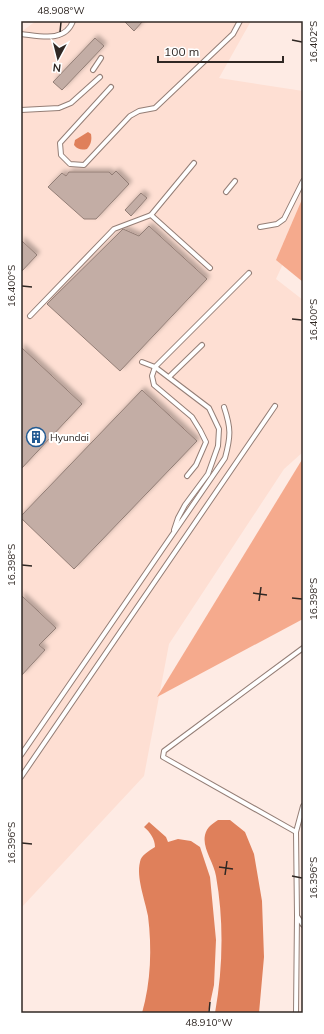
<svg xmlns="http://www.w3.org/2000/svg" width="324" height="1034" viewBox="0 0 324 1034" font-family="Mulish,sans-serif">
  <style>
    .built { fill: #fedfd3 }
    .green { fill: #f5aa8d }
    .water { fill: #df805b }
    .building { fill: #c3ada5; stroke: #937e76; filter: url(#shadow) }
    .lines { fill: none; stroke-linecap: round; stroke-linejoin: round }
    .service-casing { stroke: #947e76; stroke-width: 6 }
    .service { stroke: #fff; stroke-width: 4 }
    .ticks { fill: none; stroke: #302824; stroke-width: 1.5 }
    .labels { text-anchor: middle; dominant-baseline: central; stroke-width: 4; stroke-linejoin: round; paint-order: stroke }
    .poi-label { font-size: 10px; fill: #302824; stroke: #fff; text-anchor: start }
    .neatline { fill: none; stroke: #302824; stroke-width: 1.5 }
    .ticks-label { font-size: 10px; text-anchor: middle; fill: #302824 }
  </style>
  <defs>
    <filter id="shadow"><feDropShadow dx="3" dy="-3" stdDeviation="2" flood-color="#0004"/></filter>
  </defs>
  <rect width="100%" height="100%" fill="#feebe4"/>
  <!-- built -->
  <path class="built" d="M36,21H251L219,78L303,91V220L276,279L303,300V452L284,469L169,644L144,776L21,908V32Z"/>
  <!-- green -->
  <g class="green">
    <path d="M303,197V282L276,260Z"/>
    <path d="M303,458V619L157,697Z"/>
  </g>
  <!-- water -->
  <g class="water">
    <path d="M88,132L91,134C92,140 91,144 87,149C82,150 78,150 74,145L75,140Z"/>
    <path d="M218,820H230L245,832L254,854L262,901L264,957L259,1013H215C223,968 224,921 216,876C214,863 202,848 205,835C207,827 212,824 218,820Z"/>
    <path d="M149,822L166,837L168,842L178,839L191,841L200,847L210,877L216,940L214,985L208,1013H142C151,982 152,948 148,916C145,900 136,877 140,862C141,855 149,851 155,847C155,839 150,832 144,827Z"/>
  </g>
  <!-- building -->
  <g class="building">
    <path d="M124,21H143L134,31Z"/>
    <path d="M95,38L104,46L62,90L53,82Z"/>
    <path d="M116,171L129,184L96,219H84L48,187L62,173L66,176L69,172H109L112,175Z"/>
    <path d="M141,193L147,198L131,216L125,210Z"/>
    <path d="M149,226L207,279L120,371L47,304L123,229L139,236Z"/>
    <path d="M21,240L37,255L21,272Z"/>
    <path d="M21,347L82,404L21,469Z"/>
    <path d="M142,390L197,441L74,569L21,518V516Z"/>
    <path d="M21,595L56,628L39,645L45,650L21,676Z"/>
  </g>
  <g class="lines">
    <!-- service casing -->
    <g class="service-casing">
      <g id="service">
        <path d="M21,34C40,36 65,43 73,21"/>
        <path d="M93,70L101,58"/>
        <path d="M111,87L60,143L61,155L70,164L84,165L130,116L139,111L155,108L233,34L240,21"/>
        <path d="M21,110L59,108L71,103L100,77"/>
        <path d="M226,192L235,181"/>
        <path d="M151,215L194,163"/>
        <path d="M260,227L277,224L284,219L303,181"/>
        <path d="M30,316L114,229L151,215L210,268"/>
        <path d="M142,362L155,367L209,408L219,429L218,446L208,474L185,505L178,518L174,530"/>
        <path d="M169,377L202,345"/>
        <path d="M187,476L196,465L206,442L200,430L192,417L154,385L152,376L155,367L249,273"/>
        <path d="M303,648L164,751L163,757L296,832L303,806"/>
        <path d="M21,755L225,458C231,436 231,428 224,407"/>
        <path d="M21,777L275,406"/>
        <path d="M296,832L297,916"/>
        <path d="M296,1013L297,916L303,925"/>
      </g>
    </g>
    <!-- service -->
    <use href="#service" class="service"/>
  </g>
  <!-- ticks -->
  <path class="ticks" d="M60,32L61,22M292,40L302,42M22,286L32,287M292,319L302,320M22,565L32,566M253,593L267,595M292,598L302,599M259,601L261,587M22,843L32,844M219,867L233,869M225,875L227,861M292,876L302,878M209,1012L210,1002"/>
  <!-- icons -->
  <defs>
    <g id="building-ring" transform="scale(1)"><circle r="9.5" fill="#fff" stroke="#225a92" stroke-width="1.5"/><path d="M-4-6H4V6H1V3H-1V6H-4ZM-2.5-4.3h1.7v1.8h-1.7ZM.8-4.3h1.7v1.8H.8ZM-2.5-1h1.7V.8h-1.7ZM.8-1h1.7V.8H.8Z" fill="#225a92"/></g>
  </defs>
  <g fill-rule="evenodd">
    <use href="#building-ring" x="36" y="437"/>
  </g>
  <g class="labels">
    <!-- poi labels -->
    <g class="poi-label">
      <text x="50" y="437">Hyundai</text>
    </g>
  </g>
  <!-- border -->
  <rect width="324" height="1034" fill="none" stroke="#ffffff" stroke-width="44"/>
  <!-- north arrow -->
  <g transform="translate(58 58) rotate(187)" stroke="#ffffff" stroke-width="3" paint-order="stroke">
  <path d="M0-3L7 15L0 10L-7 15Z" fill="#302824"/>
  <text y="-6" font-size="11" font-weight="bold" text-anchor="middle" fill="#302824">N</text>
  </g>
  <!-- scale -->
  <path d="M158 56v6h125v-6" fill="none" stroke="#302824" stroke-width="2"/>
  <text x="164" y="56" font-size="12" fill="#302824" stroke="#ffffff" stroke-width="3" paint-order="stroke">100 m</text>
  <rect x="22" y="22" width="280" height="990" class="neatline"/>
  <g class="ticks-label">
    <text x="61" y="14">48.908°W</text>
    <text transform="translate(313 42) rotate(-90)" y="4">16.402°S</text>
    <text transform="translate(11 286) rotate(-90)" y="4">16.400°S</text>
    <text transform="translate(313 320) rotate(-90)" y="4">16.400°S</text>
    <text transform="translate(11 565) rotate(-90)" y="4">16.398°S</text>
    <text transform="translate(313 599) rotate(-90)" y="4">16.398°S</text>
    <text transform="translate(11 843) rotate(-90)" y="4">16.396°S</text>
    <text transform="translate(313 878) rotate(-90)" y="4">16.396°S</text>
    <text x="209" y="1026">48.910°W</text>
  </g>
</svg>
